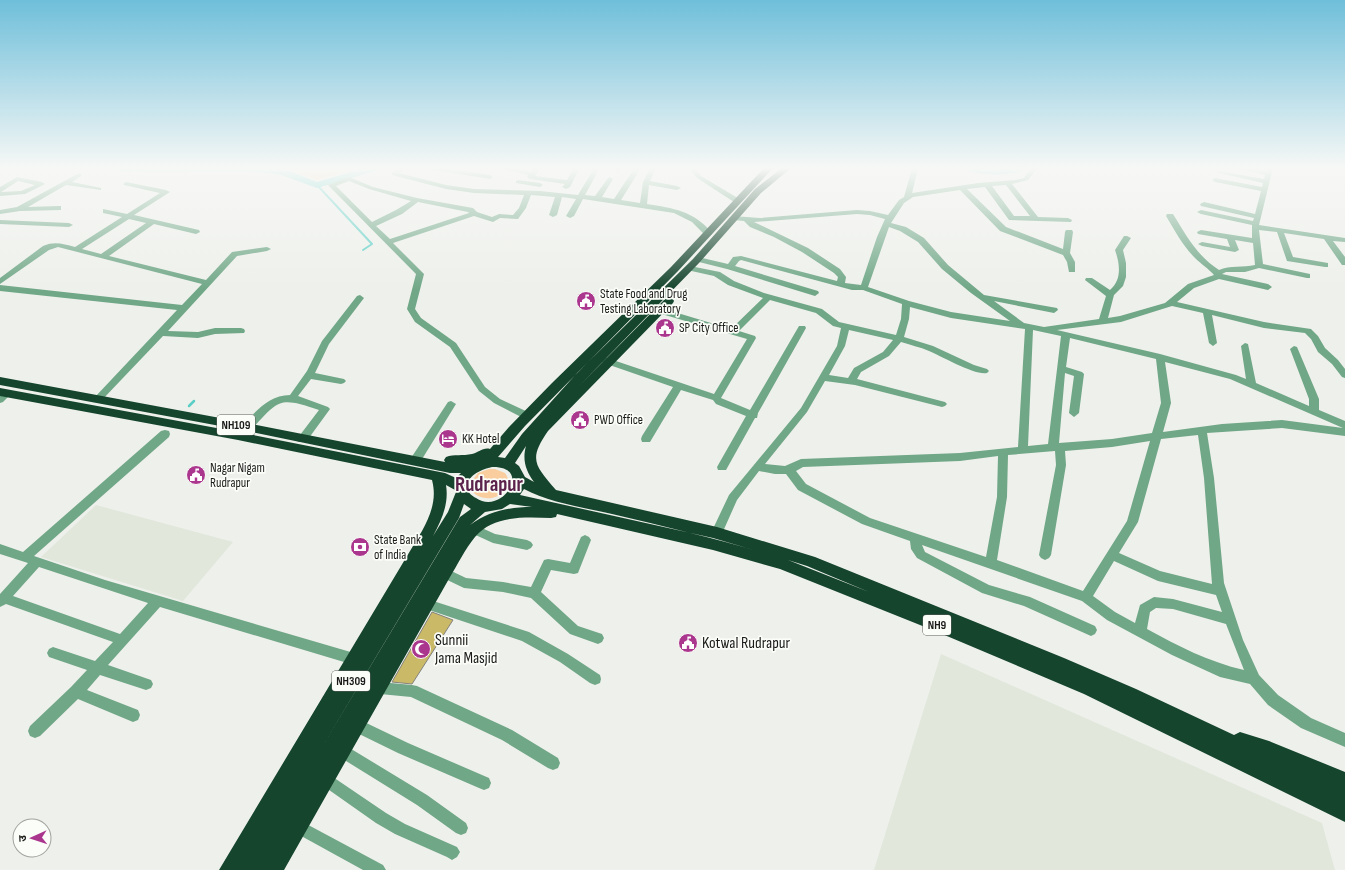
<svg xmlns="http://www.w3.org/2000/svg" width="1345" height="870" viewBox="0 0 1345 870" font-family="'Sofia Sans Condensed','Noto Sans Devanagari',sans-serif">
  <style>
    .built { fill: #e1e7db }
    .green { fill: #f9cd9d }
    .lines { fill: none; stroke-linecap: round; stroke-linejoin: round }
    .stream-far1 { stroke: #5acfc5; stroke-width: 2 }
    .stream { stroke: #5acfc5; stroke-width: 2.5 }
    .river { fill: #5acfc5; fill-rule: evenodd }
    .building { fill: #cab966; stroke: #83827d }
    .minor { fill: #70a787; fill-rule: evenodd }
    .highway { fill: #15452d; fill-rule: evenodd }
    .labels { text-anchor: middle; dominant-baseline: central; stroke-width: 3.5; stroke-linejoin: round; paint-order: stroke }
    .shield { fill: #fbfdf8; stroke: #5e5f5c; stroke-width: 1 }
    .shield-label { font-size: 12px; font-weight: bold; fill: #1a1b19 }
    .poi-label { font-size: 13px; fill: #1a1b19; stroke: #fbfdf8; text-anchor: start }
    .near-poi-label { font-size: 16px; fill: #1a1b19; stroke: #fbfdf8; text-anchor: start }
    .town-label { font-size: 21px; font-weight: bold; fill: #5b224c; stroke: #fbfdf8 }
  </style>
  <rect width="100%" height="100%" fill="#eef0eb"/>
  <!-- built -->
  <g class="built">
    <path d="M96,505L233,542L183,601L41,557Z"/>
    <path d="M941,654L1322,823L1335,870H874Z"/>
  </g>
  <!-- green -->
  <g class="green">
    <path d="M284,168H357L317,180Z"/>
    <path d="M489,469H495L505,473C519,492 486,508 472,491L471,482L478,473Z"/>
  </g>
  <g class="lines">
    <!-- stream-far1 -->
    <path class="stream-far1" d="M317,185L372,244L363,250"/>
    <!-- stream -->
    <path class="stream" d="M189,406L194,401"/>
    <!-- river -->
    <g class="river">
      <path d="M110,168H275L287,170L317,182L364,168H380L379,170L317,188L281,175L259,172L115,171Z"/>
      <path d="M963,168H1026C1019,177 970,176 963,168Z"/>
    </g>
  </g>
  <!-- building -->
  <path class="building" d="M432,612L453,620L412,684L392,682Z"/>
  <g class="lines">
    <!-- minor -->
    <g class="minor">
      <path d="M398,168H405L399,173L446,185L474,189L540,191L578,195L590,175L592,168H598L596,175L585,195L595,196L608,178L610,177L613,179L602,197L614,199L633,170L634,168H641L621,200L640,203L643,182L650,168H656L650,181L677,186L681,188L677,190L649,185L647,204C673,208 694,211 712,233L711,235H705L692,222L674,213L583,199L574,216L570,218L566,216L576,199L562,197L557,215L553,217L549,215L555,197L531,195L526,208L518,219L500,218L493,222L474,216L393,243L424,274L415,309L421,318L456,343L485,387L500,399L530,413L532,416L527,420L494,403L479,391L450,347L415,322L407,309L416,274L328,185L349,177L373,187L417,198L473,208L477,212L492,217L499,214L513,215L519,208L524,195L474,193L446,189L392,175V173ZM349,181L369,189L411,201L396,210L372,222L336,186ZM418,202L468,212L469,213L390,239L376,226L402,214Z"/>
      <path d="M430,168H445L490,175L493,177L490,179L433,170Z"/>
      <path d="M502,168H514L531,172L534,168H541L535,176L567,180L574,168H580L570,187L566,189L562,187L565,184L530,179L527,177L528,175L503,169Z"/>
      <path d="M615,168H622L618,171L616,170Z"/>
      <path d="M689,168H695L701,176L741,200L740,202H734L697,178Z"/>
      <path d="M912,168L918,169L912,193L978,183L1015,180L1024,178L1031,168H1038L1028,180L1012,184L1038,217L1068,218L1072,220L1071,222L1009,220L985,187L967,189L1006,227L1063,249L1065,232L1066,230H1072L1073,232L1070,253L1075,262V272H1069L1067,262L1063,255L1000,231L960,190L913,197L904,203L891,223L906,227L924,238L948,265L984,295L1057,308L1058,310L1054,313L994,301L1024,323L1044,327L1099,319L1106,296L1085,280L1086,278H1092L1110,290C1122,280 1120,264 1115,250L1124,236H1127L1131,238L1123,250L1126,263V277L1123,286L1114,295L1108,318L1120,316L1165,303L1188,284L1214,275C1209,269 1201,264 1195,258C1183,246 1175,231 1166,216L1167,214H1173C1186,235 1197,256 1219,270C1230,265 1243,268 1255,265L1253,243L1235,240L1239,250L1235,252L1202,246L1198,244L1202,242L1230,247L1227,239L1198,234L1197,232L1201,230L1252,238V225L1201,214L1197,212L1201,210L1253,221L1254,218L1201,206L1200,204L1204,202L1255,214L1261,191L1215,182L1212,180L1215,178L1262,187L1263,183L1219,173V171L1264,179L1265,175L1237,168H1249L1266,171L1267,168H1273L1259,225L1345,238V242L1333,241L1345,257V265H1342L1324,239L1284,233L1293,257L1328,263V267H1325L1287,261L1277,232L1259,230L1263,264L1310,274V278H1307L1259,268L1245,272H1226L1222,274L1268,284L1272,287L1268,290L1219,279L1194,288L1177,302L1264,322L1311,329L1318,336L1325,348L1338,360L1345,369V378L1342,377L1332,364L1318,352L1311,339L1305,333L1264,328L1212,315L1217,343L1213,346L1209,343L1203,313L1172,306L1121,322L1057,330L1160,354L1236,375L1246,379L1241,346L1245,343L1248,344L1256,383L1309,406V399L1290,349L1294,346L1297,347L1319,399V410L1345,421V436L1282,428L1207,433L1214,478L1224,583L1243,640L1259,675L1278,695L1311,718L1345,733V747L1301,728L1268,705L1250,684L1220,677L1172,655L1107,620L1082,601L922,545L925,552L989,585L1030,597L1095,626L1097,630L1095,634L1091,636L1024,606L982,593L917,558L911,549L910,541L862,524L798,490L786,474H775L759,471L737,500L721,536L717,538L713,536L711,533L729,495L801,408L837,346L841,328L833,326L816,313L770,300L739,331L755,336L756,338L721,398L750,410L799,326H805L806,328L758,413L757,418H755L726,470H718L717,467L746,416L716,404L713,400L681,390L650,442H642L641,439L642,436L673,387L598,361L596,359L601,356L604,357L714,394L747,339L648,310L647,308L651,305L731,329L763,298L728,285L714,276L687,270L686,268L690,266L720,272L734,281L764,293L822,309L839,322L896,335L901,319L902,304L863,290H852L741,260L739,261L735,266L818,291L819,293L815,296L727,269L695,261L694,259L698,257L728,264L733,257L741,256L837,281L838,277L834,273L802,252L774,237L750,227L744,221L733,220L729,218L733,216L760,218L857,210L870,211L888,215L899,200L904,197ZM1006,185L1030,216H1014L992,186ZM857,214L870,215L885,219L877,237L861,285L845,283L846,277L840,269L808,248L754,222ZM889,227L900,231L918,242L942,269L971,293L1010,321L951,312L909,301L868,287ZM910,307L951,318L1025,329L1018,447L960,453L801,459L785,466L765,464L807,412L825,381L855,385L942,407L945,406L947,404L945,402L857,379L861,372L889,356L901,342C910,345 920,347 929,351C941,356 976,376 987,373L989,371L987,369L974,365L933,346L904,337L909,319ZM849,330L893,340L883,352L854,368L848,378L829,375L845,346ZM1033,330L1061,336L1048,444L1028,446ZM1070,338L1156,359L1161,403L1152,433L1112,439L1059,443L1065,373L1074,376L1069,413L1074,417L1079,413L1084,374L1082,372L1066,367ZM1165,362L1230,379L1343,428L1282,420L1222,424L1163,432L1171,403ZM1198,435L1204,478L1212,584L1160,571L1119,553L1138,522L1161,439ZM1150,441L1127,521L1083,591L997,560L1007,497L1008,455L1055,451L1056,465L1039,555L1041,558L1045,560L1049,558L1051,555L1066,465L1065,451L1112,447ZM998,456L997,497L986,557L870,518L806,484L796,471L803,467L960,461ZM1114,561L1158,581L1216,595L1222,612L1173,599L1154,597L1140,605L1135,623L1115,612L1093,596ZM1156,608L1173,609L1226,624L1244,670C1209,662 1178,646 1147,629L1150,612Z"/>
      <path d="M79,173L82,175L81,176L72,182L101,188V190L66,185L28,207L58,206H61V210L20,211L0,214V210L17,207Z"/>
      <path d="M17,177L42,182L45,184L25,194L0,196V187ZM18,181L35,185L21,191L1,192Z"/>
      <path d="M518,180L540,183L543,185L540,187L516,183V181Z"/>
      <path d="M126,182L166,190L170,192L134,215L199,230L200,232L196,234L154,224L109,256L206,280L232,252L267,247L271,249L267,251L237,256L168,331L198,332L215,328H241L244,329L245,331L244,333L215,334L198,338L163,336L101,401H95L93,399L95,397L177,310L0,291V285L182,305L202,284L58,247L49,250L0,284V278L43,246C55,241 63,244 75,247L122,217L103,213V209L127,214L160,193L124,185L123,184ZM129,219L146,223L101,254L82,249Z"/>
      <path d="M0,220L69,223L73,225L69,227L0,224Z"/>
      <path d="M360,295L364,298L329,344L315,373L344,379L346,381L344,383L341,384L311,379L298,396L328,407L330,409L306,442H298L297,439L319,410C278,396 279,400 251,430H243L242,427L243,424C257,411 269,395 290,395L307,371L322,341L357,296Z"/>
      <path d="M7,390L12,393L3,402L0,403V394Z"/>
      <path d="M451,401L456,404L419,464H411L410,461L411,458L448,402Z"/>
      <path d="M165,430L169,431L170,434L169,437L34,556L105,580L354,653L358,655L360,659L358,663L354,665L160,607L108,665L151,680L153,684L151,688L146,690L100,675L87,690L138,710L140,715L138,720L133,722L78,699L40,736L35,738L30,736L28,731L30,726L71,687L87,670L49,657L47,653L49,649L53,647L95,661L113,642L6,604L0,607V594L28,563L0,554V544L23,552L161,431ZM39,567L148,603L120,634L13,596Z"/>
      <path d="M473,524L495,534L527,540L531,542L533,545L531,548L527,550L493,543L469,532L467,529L469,526Z"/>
      <path d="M585,535L589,537L591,540L578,573L574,574L551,570L541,592L578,626L602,634L604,638L602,642L598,644L570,634L531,598L503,592L464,588L441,577L439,573L441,569L445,568L466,578L503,582L531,587L544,560L548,559L570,563L581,537Z"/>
      <path d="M427,599L529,632L568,654L600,675L601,679L600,683L595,685L590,683L560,662L522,641L423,608L421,604L423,600Z"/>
      <path d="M380,682L412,685L417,686L512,730L558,758L560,763L558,768L553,770L548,768L502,740L411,697L380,694L375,692L373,688L375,684Z"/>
      <path d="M358,719L408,743L489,778L491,783L489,788L484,790L479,788L398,753L353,731L351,726L353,721Z"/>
      <path d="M343,744L427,795L466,823L468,828L466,833L461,835L456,833L417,805L338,756L336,751L338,746Z"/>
      <path d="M327,773L386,813L405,824L457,847L460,852L457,857L452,860L447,857L395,834L376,823L322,785L320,780L322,775Z"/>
      <path d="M299,820L383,865L386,870H363L294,832L292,827L294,822Z"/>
    </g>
    <!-- highway -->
    <path class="highway" d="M764,168H773L678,271L525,426L498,457L505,458L522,434L578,372L693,259L755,189L782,168H791L761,193L699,263L579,386L665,299H673L674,301L673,303L548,431C528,460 535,465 556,490L717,527L815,557L1064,658L1136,689L1234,735L1240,732L1269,741L1345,772V822L1084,694L935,631L780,569L713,550L557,514L556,517L551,518C525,517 493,515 475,537C465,549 458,564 450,577L284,870H219L422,531C431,514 437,499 432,480L238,440L0,396V388L238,432L445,473L456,478L461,473H450L247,431L0,385V377L247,423L445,462L444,460L446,457C454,454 463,456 472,454C478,453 483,447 490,449L509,427L552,383L671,267ZM526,446C522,460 526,471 534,482L525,477L519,466L515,463ZM492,467C534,466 502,516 476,498C472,496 468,493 468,489C465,476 482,469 492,467ZM446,485L455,490L456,492L448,512L433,536C442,519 449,504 446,485ZM524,489C547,502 585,508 612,514C663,526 714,538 764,553L713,538L520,495ZM464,504L471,509L460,517L322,747L459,518ZM510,504L532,507C509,507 489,511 470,525L485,512L502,509ZM788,560L807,566L869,592Z"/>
  </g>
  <!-- sky -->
  <linearGradient id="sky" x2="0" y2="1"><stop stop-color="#6fbfda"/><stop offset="0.58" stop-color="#f7f8f6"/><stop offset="1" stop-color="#f7f8f6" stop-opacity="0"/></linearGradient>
  <rect width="1345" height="290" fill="url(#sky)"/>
  <!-- icons -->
  <defs>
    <g id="civic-disc" transform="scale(1)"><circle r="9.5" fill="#ab368e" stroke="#fbfdf8"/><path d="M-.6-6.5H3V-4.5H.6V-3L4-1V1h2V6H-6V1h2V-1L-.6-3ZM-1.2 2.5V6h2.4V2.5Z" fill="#fff"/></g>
    <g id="hotel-disc" transform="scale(1)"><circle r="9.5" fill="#ab368e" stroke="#fbfdf8"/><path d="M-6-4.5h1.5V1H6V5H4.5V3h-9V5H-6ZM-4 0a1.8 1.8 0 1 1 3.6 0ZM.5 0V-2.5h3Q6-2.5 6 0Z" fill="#fff"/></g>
    <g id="bank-disc" transform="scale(1)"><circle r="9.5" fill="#ab368e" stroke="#fbfdf8"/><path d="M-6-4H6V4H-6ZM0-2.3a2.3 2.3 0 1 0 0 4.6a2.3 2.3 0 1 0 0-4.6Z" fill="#fff"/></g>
    <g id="mosque-disc" transform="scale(1)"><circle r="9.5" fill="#ab368e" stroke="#fbfdf8"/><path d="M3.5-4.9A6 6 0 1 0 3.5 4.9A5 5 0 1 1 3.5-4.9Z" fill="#fff"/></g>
  </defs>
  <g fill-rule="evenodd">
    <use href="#civic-disc" x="586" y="301"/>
    <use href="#civic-disc" x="665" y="328"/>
    <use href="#civic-disc" x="580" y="420"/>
    <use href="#hotel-disc" x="448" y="439"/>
    <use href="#civic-disc" x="196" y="475"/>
    <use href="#bank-disc" x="360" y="547"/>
    <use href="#civic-disc" x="688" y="643"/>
    <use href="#mosque-disc" x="421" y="649"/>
  </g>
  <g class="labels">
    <!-- shield labels -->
    <g class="shield">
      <rect x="217" y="415" width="38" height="20" rx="3"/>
      <rect x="923" y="615" width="28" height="20" rx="3"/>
      <rect x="332" y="671" width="38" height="20" rx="3"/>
    </g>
    <g class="shield-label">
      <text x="236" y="425">NH109</text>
      <text x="937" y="625">NH9</text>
      <text x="351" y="681">NH309</text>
    </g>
    <!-- poi labels -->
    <g class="poi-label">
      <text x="600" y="294">State Food and Drug<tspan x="600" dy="15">Testing Laboratory</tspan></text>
      <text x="679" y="328">SP City Office</text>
      <text x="594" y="420">PWD Office</text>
      <text x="462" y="439">KK Hotel</text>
      <text x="210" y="468">Nagar Nigam<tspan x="210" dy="15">Rudrapur</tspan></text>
      <text x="374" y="540">State Bank<tspan x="374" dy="15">of India</tspan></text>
    </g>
    <!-- near-poi labels -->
    <g class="near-poi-label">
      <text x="435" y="640">Sunnii<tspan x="435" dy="18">Jama Masjid</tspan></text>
      <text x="702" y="643">Kotwal Rudrapur</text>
    </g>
    <!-- town labels -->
    <g class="town-label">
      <text x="489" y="484">Rudrapur</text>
    </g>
  </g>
  <!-- north arrow -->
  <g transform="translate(32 838) rotate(267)"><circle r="19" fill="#fbfdf8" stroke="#a1a39f"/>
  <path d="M0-3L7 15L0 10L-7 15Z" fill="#ab368e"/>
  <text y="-6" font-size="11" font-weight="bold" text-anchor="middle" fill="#1a1b19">उ</text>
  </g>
</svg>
